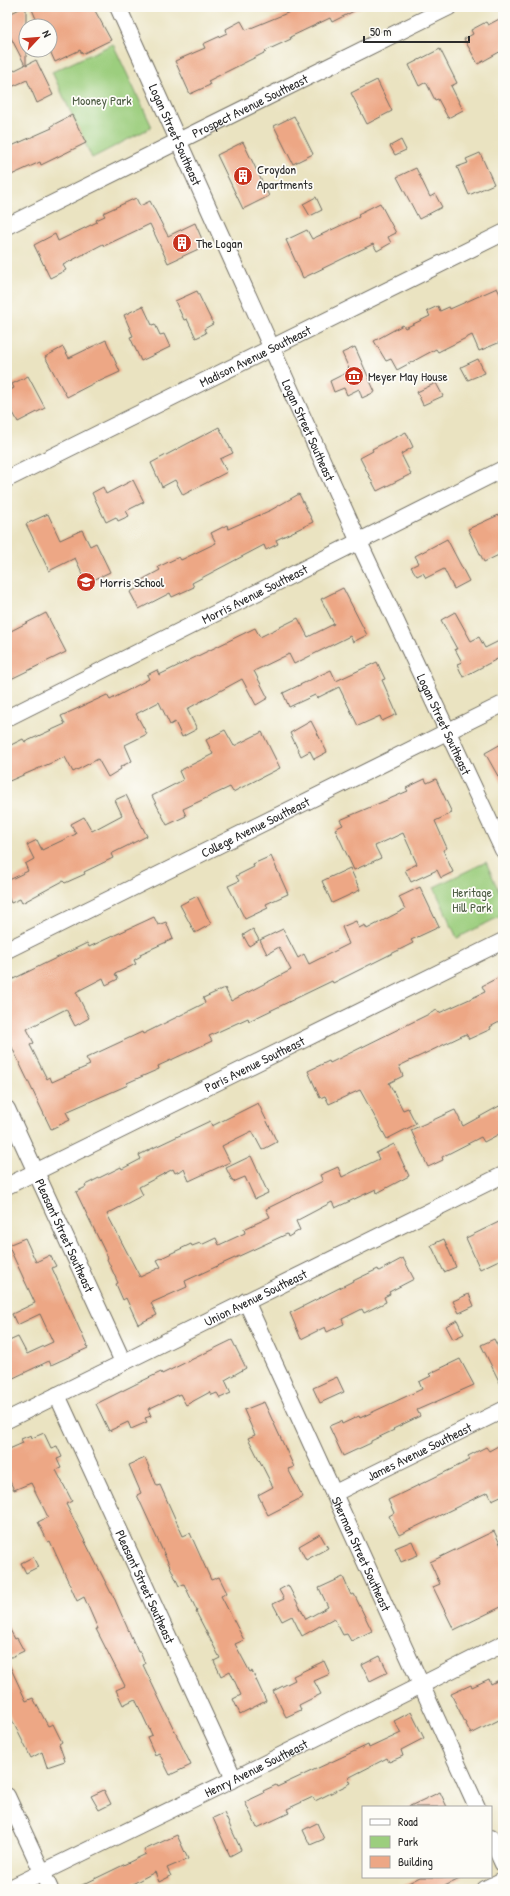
<svg xmlns="http://www.w3.org/2000/svg" width="510" height="1896" viewBox="0 0 510 1896" font-family="'Patrick Hand',sans-serif">
  <style>
    .park { fill: #9cce7e; stroke: #647c54 }
    .building { fill: #eda785 }
    .lines { fill: none; stroke-linecap: round; stroke-linejoin: round }
    .minor-casing { stroke: #6e6b60; stroke-width: 18 }
    .minor { stroke: #fff; stroke-width: 16 }
    .labels { text-anchor: middle; dominant-baseline: central; stroke-width: 3.5; stroke-linejoin: round; paint-order: stroke }
    .park-label { font-size: 13px; fill: #4d5c44; stroke: #fdfcf7 }
    .street-label { font-size: 13px; fill: #2b2b2b; stroke: #fdfcf7 }
    .poi-label { font-size: 13px; fill: #2b2b2b; stroke: #fdfcf7; text-anchor: start }
  </style>
  <rect width="100%" height="100%" fill="#fdfcf7"/>
  <filter id="ink" filterUnits="userSpaceOnUse"><feTurbulence type="fractalNoise" baseFrequency=".025" numOctaves="2"/><feDisplacementMap in="SourceGraphic" scale="8" xChannelSelector="R" yChannelSelector="G"/><feConvolveMatrix kernelMatrix="1 2 1 2 8 2 1 2 1" color-interpolation-filters="sRGB"/></filter>
  <filter id="wash" filterUnits="userSpaceOnUse"><feTurbulence type="fractalNoise" baseFrequency=".012" numOctaves="4" result="noise"/><feDisplacementMap in="SourceGraphic" scale="16" xChannelSelector="R" yChannelSelector="G"/><feGaussianBlur stdDeviation="0.9" result="paint"/><feColorMatrix in="noise" values="0 0 0 0 0 0 0 0 0 0 0 0 0 0 0 0 0 1.4 0 .05"/><feComposite in="paint" operator="in"/></filter>
  <g filter="url(#wash)">
    <rect width="100%" height="100%" fill="#eae3c1"/>
    <!-- park -->
    <g class="park">
      <path d="M113,44L152,127L92,158L52,72Z"/>
      <path d="M486,862L503,900V915L457,938L434,887Z"/>
    </g>
    <g id="blocks">
      <!-- building -->
      <g class="building">
        <path d="M24,7H26V65L36,60L53,95L37,103L27,80L7,89V74L25,65L7,30V15Z"/>
        <path d="M31,7H93L111,40L82,54L80,50L55,62L50,51V26H39Z"/>
        <path d="M290,7H362L332,22L330,18L290,37L291,39L265,51L266,52L208,81L210,85L190,94L175,61L205,48L203,44L227,33L226,29L241,21L246,30L292,11Z"/>
        <path d="M503,17V50L478,64L464,39L473,34L471,30L486,22L488,25Z"/>
        <path d="M440,49L457,83L451,86L463,110L448,118L438,99L435,100L426,82L419,86L409,65Z"/>
        <path d="M377,80L392,111L367,124L351,93Z"/>
        <path d="M72,115L86,143L41,165L40,162L7,177V148L52,128L51,126Z"/>
        <path d="M294,116L313,154L293,164L274,126Z"/>
        <path d="M401,140L406,150L395,155L390,146Z"/>
        <path d="M243,142L269,196L243,209L217,155Z"/>
        <path d="M480,153L494,184L469,195L457,167L468,163L466,159Z"/>
        <path d="M416,168L430,197L435,194L442,207L419,219L397,177Z"/>
        <path d="M316,197L322,210L310,216L303,204Z"/>
        <path d="M136,198L140,206L150,201L168,236L195,223L205,246L168,263L150,224L104,246L103,244L63,265L66,270L50,278L34,245L55,234L58,241L97,222L96,220L105,216L103,213Z"/>
        <path d="M380,203L396,233L388,237L391,243L377,251L373,244L303,278L286,240L307,230L312,239L359,217L358,214Z"/>
        <path d="M497,288L503,300V341L479,351L472,335L438,352L436,349L397,370L391,359L386,361L374,341L403,325L405,328L430,316L427,311L438,306L440,311L449,307L450,309Z"/>
        <path d="M197,291L213,324L204,329L206,333L196,338L187,319L184,320L175,301Z"/>
        <path d="M143,306L152,325L155,324L160,335L164,334L170,347L141,361L130,337L133,336L124,315Z"/>
        <path d="M106,340L120,372L98,382V381L67,397L45,357L63,347L69,358Z"/>
        <path d="M355,347L375,392L362,398L359,389L347,395L344,388L334,392L330,381L350,371L342,353Z"/>
        <path d="M478,359L485,373L468,380L461,367Z"/>
        <path d="M28,376L45,408L18,422L7,401V392L14,388L12,384Z"/>
        <path d="M436,383L443,396L423,405L417,392Z"/>
        <path d="M219,427L233,453L220,459L227,472L183,495L175,480L162,487L151,463Z"/>
        <path d="M406,432L413,447L401,454L411,474L377,491L360,458L373,451L372,449Z"/>
        <path d="M133,480L144,502L126,511L129,516L118,521L116,517L106,522L92,493L103,487L106,494Z"/>
        <path d="M299,494L313,522L276,540L278,544L266,550L264,545L192,583L194,587L172,597L170,593L139,609L130,592L138,588L136,583L160,570L158,567L179,557L181,560L216,543L211,533L227,525L228,529L271,510Z"/>
        <path d="M503,513V553L484,562L468,529Z"/>
        <path d="M48,514L60,540L82,530L90,546L96,543L110,572L87,583L75,558L49,571L26,524Z"/>
        <path d="M447,539L469,581L454,589L444,569L426,578L423,573L417,576L411,567L419,563L415,556Z"/>
        <path d="M343,588L367,635L353,642L350,636L294,664L289,654L254,671L268,698L256,705L242,679L187,709L197,729L182,737L175,722L170,725L159,702L136,714L147,734L125,745L132,761L120,767L121,769L108,777L98,759L73,772L65,757L7,782V747L23,739L25,742L65,724L61,716L107,695L110,700L149,679L147,675L157,670L159,675L255,628L260,637L298,618L308,637L334,624L321,599Z"/>
        <path d="M455,612L471,641L479,637L485,648L503,639V656L463,677L457,664L462,662L455,649H457L441,620Z"/>
        <path d="M46,613L66,652L11,679L7,670V633Z"/>
        <path d="M377,662L385,679L382,680L397,714L382,721L380,716L358,726L339,687L317,698L315,695L289,707L283,693L331,670L336,681Z"/>
        <path d="M311,721L327,752L314,759L310,751L301,756L290,733Z"/>
        <path d="M225,730L234,746L262,732L280,768L233,792L230,787L183,809L186,816L167,825L152,796L183,780L179,771L213,754L206,740Z"/>
        <path d="M503,743V785L485,753Z"/>
        <path d="M425,779L427,783L436,779L452,813L435,821L447,848L443,850L453,872L441,878L437,870L411,882L405,870L417,864L403,833L375,846L381,858L354,870L335,829L343,825L340,820L408,791L406,788Z"/>
        <path d="M126,795L147,836L111,854L113,858L84,872L85,874L65,883L63,881L22,903L20,899L11,903L7,894V881L28,871L25,864L34,859L27,845L37,840L42,850L76,834L71,824L84,817L92,831L122,815L115,800Z"/>
        <path d="M271,856L288,894L266,904L268,908L245,919L228,886L239,881L236,876L254,867L253,864Z"/>
        <path d="M350,868L360,890L332,903L322,881Z"/>
        <path d="M420,887L439,927L411,940L413,943L333,983L332,981L249,1021L248,1018L209,1036L212,1041L158,1066L159,1069L127,1083L128,1085L66,1112L70,1120L51,1129L7,1037V982L87,943L89,947L154,917L158,925L166,922L173,939L140,954L141,956L134,960L136,964L115,974L118,979L106,985L103,978L76,992L89,1018L75,1026L66,1009L27,1029L34,1043L30,1045L47,1079L50,1077L52,1082L90,1065L86,1058L142,1032L143,1034L205,1003L203,998L225,988L231,1001L291,970L279,947L267,954L260,940L283,929L298,958L304,954L309,964L349,944L342,927L356,921L359,928L365,925L367,929L405,909L399,897Z"/>
        <path d="M197,896L211,924L195,933L180,905Z"/>
        <path d="M253,929L259,940L249,946L243,935Z"/>
        <path d="M503,975V1020L490,1027L491,1029L469,1039L466,1034L399,1066L403,1076L389,1083L403,1110L408,1108L416,1124L387,1139L360,1090L329,1104L325,1096L320,1098L308,1071L329,1061L330,1063L437,1010L439,1013L485,992L482,986Z"/>
        <path d="M258,1103L277,1142L262,1150L252,1131L222,1146L230,1162L189,1181L184,1169L175,1173L173,1169L139,1187L143,1195L107,1214L140,1277L161,1267L157,1260L191,1244L192,1246L200,1243L201,1245L216,1238L219,1245L245,1233L244,1229L270,1217L266,1209L323,1181L320,1175L338,1167L342,1177L379,1159L376,1153L394,1144L409,1176L377,1193L376,1189L335,1208L332,1202L296,1221L300,1230L288,1237L287,1234L185,1281L187,1287L151,1303L157,1315L138,1324L126,1298L123,1300L116,1284L118,1283L107,1259L108,1258L76,1192L86,1187L85,1185L121,1167L122,1169L141,1159L139,1155L153,1148L210,1121L212,1126Z"/>
        <path d="M503,1104V1132L484,1142L481,1137L442,1157L443,1160L428,1167L411,1130L455,1110L463,1126Z"/>
        <path d="M251,1156L268,1193L255,1199L245,1177L233,1182L226,1168Z"/>
        <path d="M503,1220V1258L480,1269L466,1238Z"/>
        <path d="M25,1238L36,1262L50,1255L56,1266L52,1268L88,1348L51,1365L49,1361L7,1381V1342L18,1337L27,1354L53,1342L40,1314L17,1325L12,1314L35,1303L8,1245Z"/>
        <path d="M444,1239L456,1267L444,1272L431,1245Z"/>
        <path d="M403,1258L414,1279L389,1292L390,1294L384,1297L386,1302L364,1313L362,1309L342,1319L344,1324L327,1332L325,1327L301,1339L290,1313L357,1279L378,1269L379,1271Z"/>
        <path d="M469,1294L474,1306L459,1313L453,1301Z"/>
        <path d="M457,1320L464,1334L453,1339L446,1326Z"/>
        <path d="M494,1339L503,1357V1389L481,1345Z"/>
        <path d="M232,1340L246,1368L225,1380L231,1393L220,1398L217,1393L212,1395L210,1392L186,1405L180,1394L148,1409L151,1416L145,1418L147,1422L131,1429L128,1422L109,1431L96,1404L138,1383L161,1372L162,1374Z"/>
        <path d="M460,1359L474,1385L417,1410L420,1416L393,1429L394,1430L371,1441V1443L343,1456L329,1426L341,1421L342,1424L359,1416L360,1418L422,1389L419,1382L431,1376L429,1374Z"/>
        <path d="M337,1377L344,1392L320,1403L313,1388Z"/>
        <path d="M264,1402L294,1467L288,1469L303,1497L268,1515L258,1495L273,1487L248,1438L255,1435L244,1410Z"/>
        <path d="M44,1433L51,1448L57,1446L62,1457L57,1459L61,1468L56,1470L72,1501L66,1504L111,1593H112L138,1652H140L145,1664L143,1665L191,1765L170,1775L159,1753L155,1755L147,1737L152,1735L135,1699L123,1705L116,1690L125,1686L96,1629H98L84,1597L77,1601L50,1541L48,1542L38,1522L48,1517L31,1483L14,1490L7,1475V1450L23,1443L21,1439L31,1435L32,1438Z"/>
        <path d="M498,1446L503,1456V1495L492,1500L488,1492L399,1535L389,1516L394,1513L388,1500L470,1460L468,1456L486,1447L489,1451Z"/>
        <path d="M145,1458L157,1486L160,1485L183,1536L190,1533L211,1580L219,1577L227,1593L221,1596L244,1640L235,1644L250,1672L252,1671L266,1701L240,1714L233,1699L241,1695L230,1671L221,1676L214,1661L220,1658L196,1612L197,1611L184,1584L179,1586L137,1495L141,1493L129,1465Z"/>
        <path d="M494,1531L503,1550V1606L454,1630L433,1587L440,1584L430,1562Z"/>
        <path d="M320,1534L328,1548L306,1560L299,1546Z"/>
        <path d="M412,1541L418,1555L401,1562L395,1548Z"/>
        <path d="M33,1557L38,1567L26,1573L21,1563Z"/>
        <path d="M343,1577L351,1595L354,1594L372,1631L351,1641L347,1634L343,1635L334,1618L302,1636L292,1616L282,1621L273,1604L284,1599L279,1590L288,1585L306,1619L328,1607L319,1588Z"/>
        <path d="M7,1624L15,1639L17,1638L24,1651L7,1659Z"/>
        <path d="M380,1656L388,1672L370,1681L362,1665Z"/>
        <path d="M7,1660L26,1701L33,1698L48,1726L53,1724L62,1742L59,1744L65,1761L47,1767L42,1752L31,1758L7,1710Z"/>
        <path d="M324,1661L330,1674L314,1681L321,1694L299,1705L301,1710L286,1717L273,1691L295,1680L293,1676Z"/>
        <path d="M503,1678V1718L471,1734L451,1694L471,1685L472,1687L489,1679L491,1684Z"/>
        <path d="M411,1712L424,1738L401,1750L403,1756L389,1762L387,1758L348,1778L351,1783L315,1801L313,1797L287,1809L289,1813L257,1828L245,1802L264,1793L263,1791L276,1785L277,1787L368,1745L369,1748L401,1733L394,1721Z"/>
        <path d="M104,1790L111,1804L99,1810L91,1796Z"/>
        <path d="M440,1792L447,1807H408Z"/>
        <path d="M224,1813L241,1850L230,1856L213,1818Z"/>
        <path d="M317,1823L324,1839L310,1845L303,1830Z"/>
        <path d="M177,1835L188,1859L167,1868L171,1876L159,1882L155,1872L123,1889H74L146,1854L144,1850Z"/>
        <path d="M420,1877H464L438,1889H397Z"/>
      </g>
    </g>
  </g>
  <g filter="url(#ink)">
    <use href="#blocks" fill-opacity="0" stroke="#6e6b60" stroke-width="1"/>
    <g class="lines">
      <!-- minor casing -->
      <g class="minor-casing">
        <g id="minor">
          <path id="s1" d="M118,7L359,542L503,850"/>
          <path id="s2" d="M7,226L449,7"/>
          <path id="s3" d="M7,479L503,233"/>
          <path id="s4" d="M7,718L503,469"/>
          <path id="s5" d="M7,950L503,704"/>
          <path id="s6" d="M7,1109L123,1362"/>
          <path id="s7" d="M7,1186L503,941"/>
          <path id="s8" d="M246,1301L477,1807"/>
          <path id="s9" d="M57,1395L234,1779"/>
          <path id="s10" d="M7,1420L503,1175"/>
          <path id="s11" d="M335,1493L503,1410"/>
          <path d="M7,1796L50,1889"/>
          <path d="M491,1838L503,1864"/>
          <path id="s12" d="M8,1889L234,1779L503,1644"/>
          <path d="M485,1889L503,1880"/>
        </g>
      </g>
      <!-- minor -->
      <use href="#minor" class="minor"/>
    </g>
  </g>
  <!-- icons -->
  <defs>
    <g id="building-disc" transform="scale(1)"><circle r="9.5" fill="#c8321e" stroke="#fdfcf7"/><path d="M-4-6H4V6H1V3H-1V6H-4ZM-2.5-4.3h1.7v1.8h-1.7ZM.8-4.3h1.7v1.8H.8ZM-2.5-1h1.7V.8h-1.7ZM.8-1h1.7V.8H.8Z" fill="#fff"/></g>
    <g id="museum-disc" transform="scale(1)"><circle r="9.5" fill="#c8321e" stroke="#fdfcf7"/><path d="M0-6L6-3V-2H-6V-3ZM-5-1h2V3h-2ZM-1-1h2V3h-2ZM3-1h2V3H3ZM-6 4H6V6H-6Z" fill="#fff"/></g>
    <g id="school-disc" transform="scale(1)"><circle r="9.5" fill="#c8321e" stroke="#fdfcf7"/><path d="M0-5L7-2L0 1L-7-2ZM-4 1L0 2.5L4 1V4Q0 6-4 4Z" fill="#fff"/></g>
  </defs>
  <g fill-rule="evenodd">
    <use href="#building-disc" x="243" y="176"/>
    <use href="#building-disc" x="182" y="243"/>
    <use href="#museum-disc" x="354" y="376"/>
    <use href="#school-disc" x="86" y="582"/>
  </g>
  <g class="labels">
    <!-- park labels -->
    <g class="park-label">
      <text x="102" y="100">Mooney Park</text>
      <text x="472" y="892">Heritage<tspan x="472" dy="15">Hill Park</tspan></text>
    </g>
    <!-- street labels -->
    <g class="street-label">
      <text stroke="none"><textPath href="#s2" startOffset="271">Prospect Avenue Southeast</textPath></text>
      <text stroke="none"><textPath href="#s1" startOffset="140">Logan Street Southeast</textPath></text>
      <text stroke="none"><textPath href="#s3" startOffset="277">Madison Avenue Southeast</textPath></text>
      <text stroke="none"><textPath href="#s1" startOffset="464">Logan Street Southeast</textPath></text>
      <text stroke="none"><textPath href="#s4" startOffset="277">Morris Avenue Southeast</textPath></text>
      <text stroke="none"><textPath href="#s1" startOffset="788">Logan Street Southeast</textPath></text>
      <text stroke="none"><textPath href="#s5" startOffset="277">College Avenue Southeast</textPath></text>
      <text stroke="none"><textPath href="#s7" startOffset="276">Paris Avenue Southeast</textPath></text>
      <text stroke="none"><textPath href="#s6" startOffset="139">Pleasant Street Southeast</textPath></text>
      <text stroke="none"><textPath href="#s10" startOffset="277">Union Avenue Southeast</textPath></text>
      <text stroke="none"><textPath href="#s11" startOffset="94">James Avenue Southeast</textPath></text>
      <text stroke="none"><textPath href="#s8" startOffset="278">Sherman Street Southeast</textPath></text>
      <text stroke="none"><textPath href="#s9" startOffset="211">Pleasant Street Southeast</textPath></text>
      <text stroke="none"><textPath href="#s12" startOffset="276">Henry Avenue Southeast</textPath></text>
    </g>
    <!-- poi labels -->
    <g class="poi-label">
      <text x="257" y="169">Croydon<tspan x="257" dy="15">Apartments</tspan></text>
      <text x="196" y="243">The Logan</text>
      <text x="368" y="376">Meyer May House</text>
      <text x="100" y="582">Morris School</text>
    </g>
  </g>
  <!-- margin -->
  <rect width="510" height="1896" fill="none" stroke="#fdfcf7" stroke-width="24"/>
  <!-- legend -->
  <rect x="362" y="1806" width="130" height="72" fill="#fdfcf7" stroke="#a9a8a5"/>
  <rect x="370" y="1819" width="20" height="6" fill="#ffffff" stroke="#a9a8a5"/>
  <text x="398" y="1826" font-size="12" fill="#2b2b2b">Road</text>
  <rect x="370" y="1836" width="20" height="12" fill="#9cce7e" stroke="#a9a8a5"/>
  <text x="398" y="1846" font-size="12" fill="#2b2b2b">Park</text>
  <rect x="370" y="1856" width="20" height="12" fill="#eda785" stroke="#a9a8a5"/>
  <text x="398" y="1866" font-size="12" fill="#2b2b2b">Building</text>
  <!-- north arrow -->
  <g transform="translate(38 38) rotate(64)"><circle r="19" fill="#fdfcf7" stroke="#a9a8a5"/>
  <path d="M0-3L7 15L0 10L-7 15Z" fill="#c8321e"/>
  <text y="-6" font-size="11" font-weight="bold" text-anchor="middle" fill="#2b2b2b">N</text>
  </g>
  <!-- scale -->
  <path d="M364 36v6h105v-6" fill="none" stroke="#2b2b2b" stroke-width="2"/>
  <text x="370" y="36" font-size="12" fill="#2b2b2b" stroke="#fdfcf7" stroke-width="3" paint-order="stroke">50 m</text>
</svg>
